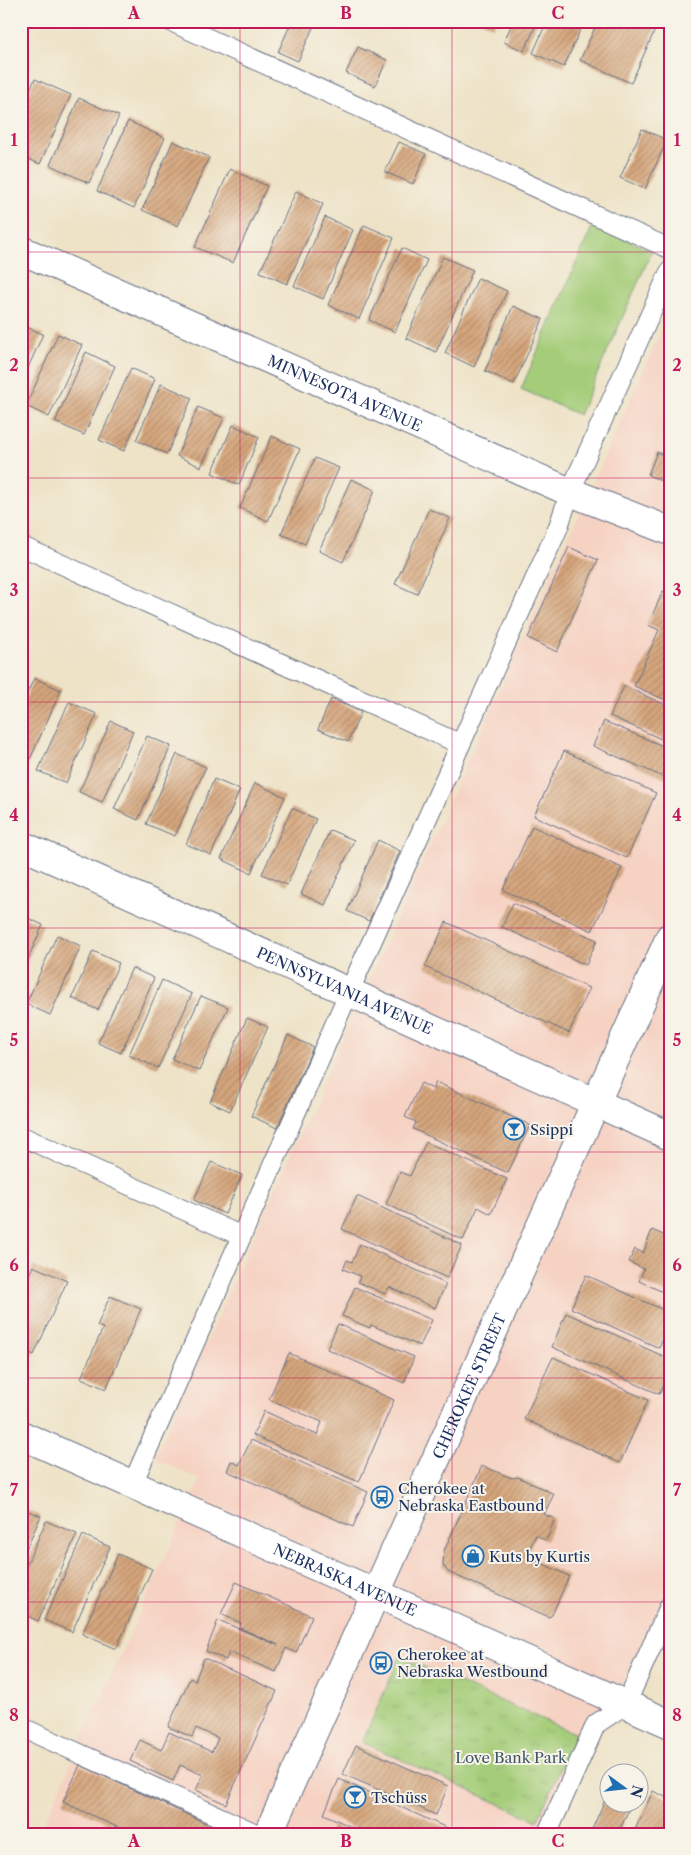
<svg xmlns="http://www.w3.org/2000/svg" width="691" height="1855" viewBox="0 0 691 1855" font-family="'Libre Caslon Text',serif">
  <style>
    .built { fill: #f6d2c3 }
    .green { fill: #a5cd79; stroke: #607e6c }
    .park { fill: url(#park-tufts); stroke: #607e6c }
    .building { fill: url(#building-hatch) }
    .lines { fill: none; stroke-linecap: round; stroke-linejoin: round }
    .service-casing { stroke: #656e83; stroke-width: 21 }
    .minor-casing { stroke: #656e83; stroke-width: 30 }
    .tertiary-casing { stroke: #656e83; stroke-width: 30 }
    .service { stroke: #fff; stroke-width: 19 }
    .minor { stroke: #fff; stroke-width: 28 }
    .tertiary { stroke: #fff; stroke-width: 28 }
    .grid { fill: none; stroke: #c2185b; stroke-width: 1; stroke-opacity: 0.55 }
    .labels { text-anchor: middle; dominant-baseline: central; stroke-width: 4; stroke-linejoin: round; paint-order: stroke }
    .street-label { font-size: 15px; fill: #1b2f5e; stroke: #f7f3e8 }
    .poi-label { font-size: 15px; fill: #1b2f5e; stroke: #f7f3e8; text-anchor: start }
    .park-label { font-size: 15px; fill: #3e5665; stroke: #f7f3e8 }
    .neatline { fill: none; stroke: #c2185b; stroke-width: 2 }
    .grid-label { font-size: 16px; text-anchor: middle; font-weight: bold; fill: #c2185b }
  </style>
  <defs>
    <pattern id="park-tufts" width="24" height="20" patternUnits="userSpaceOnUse" patternTransform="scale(1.25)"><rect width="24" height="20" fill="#a5cd79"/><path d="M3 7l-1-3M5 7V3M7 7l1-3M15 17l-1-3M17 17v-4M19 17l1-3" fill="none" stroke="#8db06b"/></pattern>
    <pattern id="building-hatch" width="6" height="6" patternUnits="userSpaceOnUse" patternTransform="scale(1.25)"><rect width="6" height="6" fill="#d6a67c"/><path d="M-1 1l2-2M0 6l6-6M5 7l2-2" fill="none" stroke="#ad8869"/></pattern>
  </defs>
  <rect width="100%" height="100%" fill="#f7f3e8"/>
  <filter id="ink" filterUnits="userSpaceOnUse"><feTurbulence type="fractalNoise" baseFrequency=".02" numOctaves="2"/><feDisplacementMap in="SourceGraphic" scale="10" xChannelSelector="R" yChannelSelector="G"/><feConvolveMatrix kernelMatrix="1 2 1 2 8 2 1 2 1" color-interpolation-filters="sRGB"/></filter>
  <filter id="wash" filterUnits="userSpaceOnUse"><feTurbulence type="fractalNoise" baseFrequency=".0096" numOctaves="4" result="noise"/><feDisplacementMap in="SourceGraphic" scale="20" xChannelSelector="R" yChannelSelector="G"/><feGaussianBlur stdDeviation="1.12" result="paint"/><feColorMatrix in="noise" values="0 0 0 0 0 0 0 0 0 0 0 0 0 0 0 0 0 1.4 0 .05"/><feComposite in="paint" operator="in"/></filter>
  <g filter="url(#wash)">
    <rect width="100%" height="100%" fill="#eee3c7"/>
    <!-- built -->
    <path class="built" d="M670,311V1583L635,1662L596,1724L547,1834H39L200,1480L154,1458Z"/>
    <!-- green -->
    <path class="green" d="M593,225L652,251L579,415L521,389Z"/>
    <!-- park -->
    <path class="park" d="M400,1657L576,1734L537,1821L362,1742Z"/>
    <g id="blocks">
      <!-- building -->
      <g class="building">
        <path d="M292,21H316L298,61L278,52Z"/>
        <path d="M481,21H495L493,27Z"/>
        <path d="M513,21H538L524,51L504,42Z"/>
        <path d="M547,21H584L564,67L533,53Z"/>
        <path d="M598,21H659L631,83L580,60Z"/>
        <path d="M358,47L387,60L375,86L346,73Z"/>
        <path d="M35,79L71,95L40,164L21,156V109Z"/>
        <path d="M79,98L119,116L89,183L50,165Z"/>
        <path d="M128,121L165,138L134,208L97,191Z"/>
        <path d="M642,129L667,140L645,189L620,178Z"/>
        <path d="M173,141L209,157L178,226L142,210Z"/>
        <path d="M399,142L426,154L413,184L385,172Z"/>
        <path d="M230,169L267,186L233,263L195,247Z"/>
        <path d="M296,191L323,204L287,284L260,272Z"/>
        <path d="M325,217L353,230L323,299L294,286Z"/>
        <path d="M364,225L394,238L359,319L328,305Z"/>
        <path d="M402,248L427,260L395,332L369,320Z"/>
        <path d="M443,257L473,270L436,352L406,338Z"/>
        <path d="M478,278L507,291L474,367L445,353Z"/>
        <path d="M513,306L543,319L514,384L485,371Z"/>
        <path d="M21,325L43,334L23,379L21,378Z"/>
        <path d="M58,334L82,345L49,417L26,406Z"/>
        <path d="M86,352L115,366L84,435L55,422Z"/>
        <path d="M131,368L155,379L124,451L99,440Z"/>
        <path d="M161,384L192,398L167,454L136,440Z"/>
        <path d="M198,407L224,418L201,467L177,456Z"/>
        <path d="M233,425L259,437L239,485L212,473Z"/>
        <path d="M272,436L300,449L268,521L240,508Z"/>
        <path d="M657,452L670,458V485L648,475Z"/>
        <path d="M315,458L339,468L305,544L281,534Z"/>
        <path d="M351,479L375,490L343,562L319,551Z"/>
        <path d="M429,509L450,518L417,594L395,584Z"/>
        <path d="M569,547L598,560L557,652L528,638Z"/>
        <path d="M663,591L670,594V702L634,686L659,630L648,625Z"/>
        <path d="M34,678L61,690L27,766L21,763V707Z"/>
        <path d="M624,686L670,707V743L610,716Z"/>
        <path d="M331,699L361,712L348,742L318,729Z"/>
        <path d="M69,702L97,714L66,783L38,771Z"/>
        <path d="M111,721L133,731L102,802L79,792Z"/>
        <path d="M604,721L670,749V774L668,779L593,746Z"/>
        <path d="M147,736L171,746L138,820L114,809Z"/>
        <path d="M564,751L656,793L627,858L534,816Z"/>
        <path d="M177,754L206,767L175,836L146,824Z"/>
        <path d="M214,779L240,790L211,855L186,844Z"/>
        <path d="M255,783L285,797L251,873L221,859Z"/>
        <path d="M292,808L316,819L287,885L262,874Z"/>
        <path d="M532,826L622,868L592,931L503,890Z"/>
        <path d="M330,830L354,840L325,905L301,894Z"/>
        <path d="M378,840L400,851L369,921L347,911Z"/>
        <path d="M513,903L597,940L586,965L502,927Z"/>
        <path d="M21,915L43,925L21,974Z"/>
        <path d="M446,922L589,988L569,1033L425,967Z"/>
        <path d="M57,935L81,946L50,1015L26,1004Z"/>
        <path d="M93,951L119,963L98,1010L72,998Z"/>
        <path d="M132,968L154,978L121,1053L98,1043Z"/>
        <path d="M162,980L192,994L158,1068L129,1055Z"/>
        <path d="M201,996L228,1007L199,1071L172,1059Z"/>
        <path d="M247,1018L268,1027L230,1111L210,1102Z"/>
        <path d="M288,1035L313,1047L277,1128L251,1116Z"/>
        <path d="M436,1082L530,1125L508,1173L413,1129L416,1122L405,1117L421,1083L433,1089Z"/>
        <path d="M426,1142L507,1179L491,1214L478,1207L463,1240L386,1204L400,1172L410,1176Z"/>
        <path d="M211,1162L242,1175L225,1214L194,1200Z"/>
        <path d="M357,1196L462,1245L447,1278L342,1229Z"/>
        <path d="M652,1230L670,1238V1282L665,1293L639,1281L644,1269L629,1262L635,1249L643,1253Z"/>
        <path d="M360,1244L446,1284L435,1308L389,1287L385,1294L358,1282L360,1276L343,1269L347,1260L352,1262Z"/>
        <path d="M21,1254L28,1257L21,1273Z"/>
        <path d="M33,1266L67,1281L34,1355L21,1349V1294Z"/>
        <path d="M586,1275L670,1313V1323L659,1348L571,1308Z"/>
        <path d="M355,1287L432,1320L420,1346L371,1325L370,1328L342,1316Z"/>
        <path d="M110,1296L141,1309L106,1389L81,1378L103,1328L97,1326Z"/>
        <path d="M566,1313L670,1359V1369L659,1394L552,1347Z"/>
        <path d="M338,1324L414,1357L404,1383L327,1349Z"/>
        <path d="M289,1353L394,1400L359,1482L253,1435L264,1411L317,1435L322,1422L269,1399Z"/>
        <path d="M553,1357L648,1400L620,1463L524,1419Z"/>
        <path d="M251,1440L368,1492L353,1527L227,1471L231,1461L239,1465Z"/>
        <path d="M482,1466L512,1478L518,1477L554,1494L544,1514L555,1519L546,1541L536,1535L526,1556L569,1576L552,1615L549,1617L448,1572L443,1565L444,1551Z"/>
        <path d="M21,1508L41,1516L21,1560Z"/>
        <path d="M46,1521L77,1534L38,1621L21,1613V1577Z"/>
        <path d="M83,1535L110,1547L72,1632L44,1620Z"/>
        <path d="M118,1554L152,1569L116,1649L82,1634Z"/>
        <path d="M236,1582L312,1616L296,1653L286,1648L276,1672L229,1652L226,1660L206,1651L218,1620L278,1645L240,1628L241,1623L221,1614Z"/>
        <path d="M204,1658L277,1691L226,1804L196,1790L203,1775L180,1765L173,1781L130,1761L140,1740L161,1750L169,1732L212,1752L218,1738L196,1728L192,1737L168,1727L190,1678L195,1681Z"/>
        <path d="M356,1745L448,1786L436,1815L343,1774Z"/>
        <path d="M80,1765L216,1828L214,1834H132L63,1802Z"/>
        <path d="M339,1779L447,1828L444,1834H366L324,1814Z"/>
        <path d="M653,1791L670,1799V1823L665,1834H633Z"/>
        <path d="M608,1793V1802H632L618,1834H590Z"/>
        <path d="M332,1826L350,1834H328Z"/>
      </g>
    </g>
  </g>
  <g filter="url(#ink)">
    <use href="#blocks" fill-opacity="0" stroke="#656e83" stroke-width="1"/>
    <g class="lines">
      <!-- service casing -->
      <g class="service-casing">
        <g id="service">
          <path d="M170,21L670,249"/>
          <path d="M21,546L460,744"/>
          <path d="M21,1136L241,1236"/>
          <path d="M132,1485L349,992L558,528L570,492L670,271"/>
          <path d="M21,1727L257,1834"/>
          <path d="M547,1834L596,1724L626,1704L670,1605"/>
        </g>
      </g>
      <!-- minor casing -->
      <g class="minor-casing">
        <g id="minor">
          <path id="s1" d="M21,250L570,492L670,531"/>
          <path id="s2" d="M21,845L670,1136"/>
          <path id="s3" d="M21,1435L670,1724"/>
        </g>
      </g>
      <!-- tertiary casing -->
      <g class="tertiary-casing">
        <g id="tertiary">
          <path id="s4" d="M268,1834L670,937"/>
        </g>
      </g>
      <!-- service -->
      <use href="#service" class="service"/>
      <!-- minor -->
      <use href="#minor" class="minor"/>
      <!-- tertiary -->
      <use href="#tertiary" class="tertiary"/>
    </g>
  </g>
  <!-- grid -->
  <path class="grid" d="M240,21V1834M452,21V1834M21,252H670M21,478H670M21,702H670M21,928H670M21,1152H670M21,1378H670M21,1602H670"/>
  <!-- icons -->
  <defs>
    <g id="bar-ring" transform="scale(1.125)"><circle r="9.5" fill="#f7f3e8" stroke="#1f6fb2" stroke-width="1.5"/><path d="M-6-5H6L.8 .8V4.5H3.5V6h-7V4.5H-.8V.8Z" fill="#1f6fb2"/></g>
    <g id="bus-ring" transform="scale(1.125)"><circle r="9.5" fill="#f7f3e8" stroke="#1f6fb2" stroke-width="1.5"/><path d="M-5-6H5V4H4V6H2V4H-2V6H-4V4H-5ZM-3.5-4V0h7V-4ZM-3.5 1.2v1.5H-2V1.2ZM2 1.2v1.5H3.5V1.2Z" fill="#1f6fb2"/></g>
    <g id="shop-ring" transform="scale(1.125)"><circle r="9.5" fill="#f7f3e8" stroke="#1f6fb2" stroke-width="1.5"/><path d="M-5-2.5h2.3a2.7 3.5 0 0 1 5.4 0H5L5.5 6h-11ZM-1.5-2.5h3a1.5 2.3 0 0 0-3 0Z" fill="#1f6fb2"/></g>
  </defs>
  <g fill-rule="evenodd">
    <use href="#bar-ring" x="514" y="1129"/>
    <use href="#bus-ring" x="382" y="1497"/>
    <use href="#shop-ring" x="473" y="1556"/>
    <use href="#bus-ring" x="381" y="1663"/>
    <use href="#bar-ring" x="355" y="1797"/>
  </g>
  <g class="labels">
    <!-- street labels -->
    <g class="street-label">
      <text stroke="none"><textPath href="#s1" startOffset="354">MINNESOTA AVENUE</textPath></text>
      <text stroke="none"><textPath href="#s2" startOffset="355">PENNSYLVANIA AVENUE</textPath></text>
      <text stroke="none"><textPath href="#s4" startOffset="491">CHEROKEE STREET</textPath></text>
      <text stroke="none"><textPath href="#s3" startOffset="355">NEBRASKA AVENUE</textPath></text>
    </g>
    <!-- poi labels -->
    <g class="poi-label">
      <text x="530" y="1129">Ssippi</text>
      <text x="398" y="1488">Cherokee at<tspan x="398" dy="17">Nebraska Eastbound</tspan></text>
      <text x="489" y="1556">Kuts by Kurtis</text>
      <text x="397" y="1654">Cherokee at<tspan x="397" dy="17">Nebraska Westbound</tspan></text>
      <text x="371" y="1797">Tschüss</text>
    </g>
    <!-- park labels -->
    <g class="park-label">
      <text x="511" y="1757">Love Bank Park</text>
    </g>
  </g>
  <!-- margin -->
  <rect width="691" height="1855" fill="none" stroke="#f7f3e8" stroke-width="55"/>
  <!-- north arrow -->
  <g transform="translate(624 1788) rotate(105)"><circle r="24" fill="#f7f3e8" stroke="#9fa5b1"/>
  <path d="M0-4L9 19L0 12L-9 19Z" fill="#1f6fb2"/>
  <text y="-8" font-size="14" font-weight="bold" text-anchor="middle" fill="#1b2f5e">N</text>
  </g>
  <rect x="28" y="28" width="636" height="1800" class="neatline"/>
  <g class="grid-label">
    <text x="134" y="19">A</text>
    <text x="346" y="19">B</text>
    <text x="558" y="19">C</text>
    <text x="14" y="146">1</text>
    <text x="677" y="146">1</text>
    <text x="14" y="371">2</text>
    <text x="677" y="371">2</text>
    <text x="14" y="596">3</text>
    <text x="677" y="596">3</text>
    <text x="14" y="821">4</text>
    <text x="677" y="821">4</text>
    <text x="14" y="1046">5</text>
    <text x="677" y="1046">5</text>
    <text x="14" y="1271">6</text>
    <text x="677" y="1271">6</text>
    <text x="14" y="1496">7</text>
    <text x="677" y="1496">7</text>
    <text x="14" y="1721">8</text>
    <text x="677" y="1721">8</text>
    <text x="134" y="1847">A</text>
    <text x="346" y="1847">B</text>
    <text x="558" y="1847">C</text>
  </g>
</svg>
